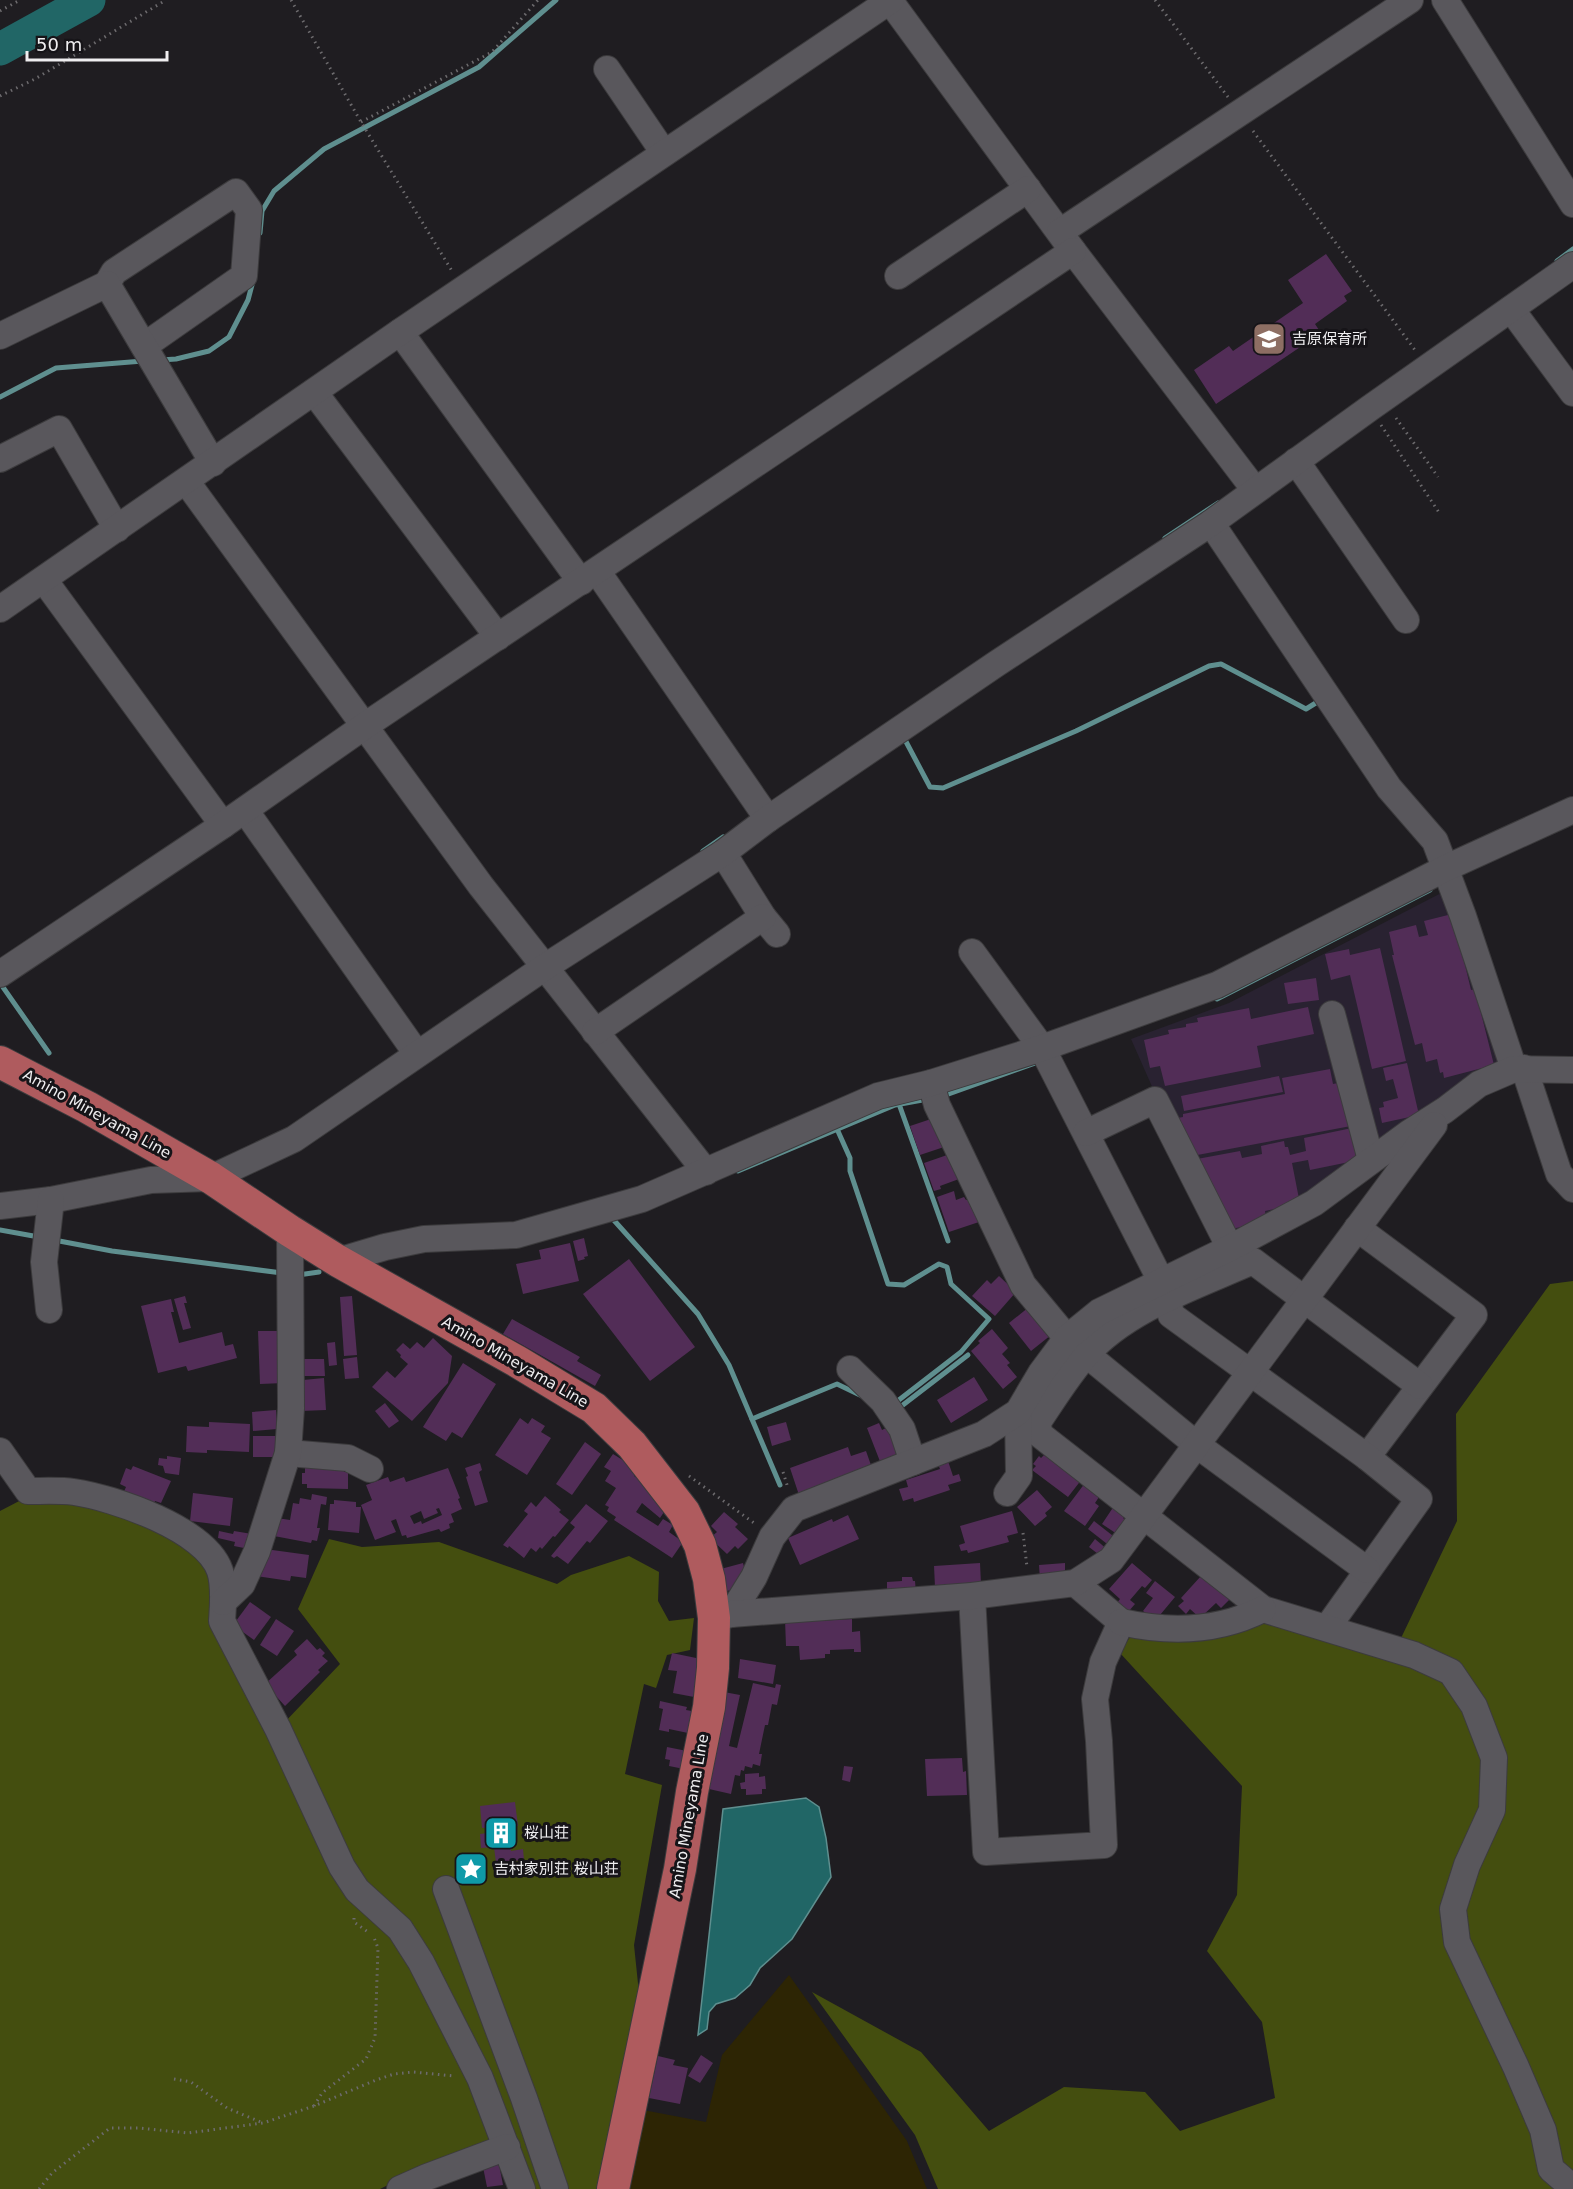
<svg xmlns="http://www.w3.org/2000/svg" width="1573" height="2189" viewBox="0 0 1573 2189" font-family="'DejaVu Sans','Noto Sans JP',sans-serif">
  <style>
    .industrial { fill: #292231 }
    .forest { fill: #444e0f }
    .sand { fill: #2d2504 }
    .water { fill: #216666; stroke: #5f8f8f; stroke-width: 1.5 }
    .lines { fill: none; stroke-linecap: round; stroke-linejoin: round }
    .stream { stroke: #5f8f8f; stroke-width: 5 }
    .river { stroke: #216666; stroke-width: 33 }
    .building { fill: #522d57; fill-rule: evenodd }
    .minor-casing { stroke: #3c3b3d; stroke-width: 28 }
    .major-casing { stroke: #3c3b3d; stroke-width: 34 }
    .path { stroke: #6d6b6e; stroke-width: 3; stroke-dasharray: 1.5 4.5; stroke-linecap: butt }
    .minor { stroke: #59575c; stroke-width: 26 }
    .major { stroke: #af5b5e; stroke-width: 32 }
    .labels { text-anchor: middle; dominant-baseline: central; stroke-width: 6; stroke-linejoin: round; paint-order: stroke }
    .poi-label { font-size: 15px; fill: #efeef0; stroke: #161418; text-anchor: start }
    .street-label { font-size: 15px; fill: #efeef0; stroke: #161418 }
  </style>
  <rect width="100%" height="100%" fill="#1f1d21"/>
  <!-- industrial -->
  <path class="industrial" d="M1447,890L1503,1056L1499,1065L1239,1238L1154,1091L1131,1039L1229,1003Z"/>
  <!-- forest -->
  <g class="forest">
    <path d="M1573,1281V2189H938L915,2135L812,1992L921,2052L989,2131L1064,2087L1145,2092L1180,2131L1275,2098L1262,2022L1207,1951L1237,1895L1242,1786L1120,1653L1133,1632L1265,1622L1391,1659L1457,1521L1456,1414L1550,1284Z"/>
    <path d="M73,1497L168,1529L211,1572L215,1625L392,1934L412,1963L496,2142L420,2169L380,2189H0V1511L25,1498Z"/>
    <path d="M329,1539L362,1547L439,1542L557,1584L571,1575L629,1556L659,1572L658,1601L669,1621L694,1618L690,1650L667,1655L656,1688L644,1684L625,1774L662,1785L634,1945L639,1993L600,2189H529L485,2068L416,1930L365,1884L283,1724L340,1664L298,1609Z"/>
  </g>
  <!-- sand -->
  <path class="sand" d="M789,1975L907,2141L927,2189H628L643,2110L706,2122L722,2055Z"/>
  <!-- water -->
  <path class="water" d="M806,1798L819,1807L826,1838L831,1877L792,1939L760,1968L750,1985L735,1998L716,2004L709,2012L707,2029L698,2035L723,1809Z"/>
  <g class="lines">
    <!-- stream -->
    <g class="stream">
      <path d="M260,233L262,211L274,191L324,149L479,67L556,0"/>
      <path d="M1557,261L1573,249"/>
      <path d="M161,360L176,359L209,351L229,337L248,300L253,281"/>
      <path d="M0,397L56,368L143,361"/>
      <path d="M1165,538L1218,503"/>
      <path d="M903,736L930,787L943,788L1076,731L1209,666L1221,664L1306,709L1319,701"/>
      <path d="M703,851L723,837"/>
      <path d="M0,983L49,1053"/>
      <path d="M1217,999L1430,890"/>
      <path d="M943,1096L1041,1061"/>
      <path d="M899,1104L948,1241"/>
      <path d="M837,1129L850,1158V1171L888,1284L904,1285L939,1264L947,1267L951,1284L989,1319L961,1352L895,1403"/>
      <path d="M738,1171L895,1105L928,1099"/>
      <path d="M611,1217L698,1314L729,1365L780,1485"/>
      <path d="M0,1230L39,1237"/>
      <path d="M54,1240L112,1251L282,1273"/>
      <path d="M298,1275L319,1272"/>
      <path d="M899,1408L968,1355"/>
      <path d="M752,1419L837,1384L862,1396"/>
    </g>
    <!-- river -->
    <path class="river" d="M0,49L89,0"/>
  </g>
  <!-- building -->
  <g class="building">
    <path d="M1326,254L1352,291L1344,296L1347,301L1315,324L1321,333L1216,404L1194,370L1229,346L1233,351L1303,303L1288,280Z"/>
    <path d="M1448,915L1454,919L1471,990L1475,989L1494,1065L1444,1078L1443,1072L1440,1073L1437,1059L1426,1062L1422,1043L1415,1045L1392,955H1394L1389,932L1416,925L1419,937L1428,935L1424,921Z"/>
    <path d="M1380,948L1406,1061L1372,1069L1350,975L1331,980L1325,954L1349,949L1350,955Z"/>
    <path d="M1316,978L1319,1000L1288,1004L1284,983Z"/>
    <path d="M1308,1007L1314,1034L1257,1046L1261,1067L1165,1086L1160,1066L1150,1068L1144,1040L1169,1034L1168,1030L1186,1027V1024L1198,1022L1197,1018L1249,1008L1251,1019Z"/>
    <path d="M1407,1063L1419,1115L1382,1123L1379,1108L1384,1107L1383,1102L1398,1098L1393,1079L1386,1081L1383,1068Z"/>
    <path d="M1330,1069L1333,1084L1343,1082L1351,1126L1192,1156L1172,1119L1183,1117V1114L1285,1094L1282,1078Z"/>
    <path d="M1279,1076L1283,1092L1184,1111L1181,1096Z"/>
    <path d="M937,1117L947,1146L920,1155L910,1126Z"/>
    <path d="M1352,1128L1359,1160L1310,1170L1308,1160L1292,1163L1300,1204L1265,1211L1267,1222L1231,1229L1225,1220L1222,1204L1216,1205L1197,1159L1240,1151L1242,1158L1262,1154L1261,1146L1284,1141L1285,1147H1288L1290,1155L1306,1151L1304,1138Z"/>
    <path d="M950,1154L959,1179L940,1186L941,1189L934,1191L924,1163Z"/>
    <path d="M954,1191L956,1200L964,1197L966,1200L971,1199L979,1222L949,1232L937,1197Z"/>
    <path d="M584,1238L588,1256L584,1257L585,1259L578,1261L573,1241Z"/>
    <path d="M570,1243L579,1281L523,1294L516,1264L541,1259L539,1250Z"/>
    <path d="M629,1259L695,1347L650,1381L583,1294Z"/>
    <path d="M999,1276L1016,1292L995,1316L972,1296L987,1280L991,1284Z"/>
    <path d="M185,1296L187,1303H184L191,1328L183,1330L174,1299Z"/>
    <path d="M352,1296L357,1355L344,1356L340,1297Z"/>
    <path d="M171,1299L174,1312H171L179,1343L222,1332L225,1346L233,1344L237,1358L188,1371L186,1366L158,1373L141,1306Z"/>
    <path d="M1029,1307L1051,1335L1031,1351L1009,1323Z"/>
    <path d="M512,1319L580,1357L577,1361L601,1375L595,1386L503,1334Z"/>
    <path d="M992,1329L1008,1348L1002,1354L1010,1363L1007,1365L1017,1377L1003,1389L971,1351L980,1343L978,1341Z"/>
    <path d="M258,1331H283L284,1383L260,1384Z"/>
    <path d="M433,1338L452,1356L448,1383L412,1421L372,1387L387,1371L395,1378L408,1364L400,1357L401,1355L396,1350L403,1343L410,1349L417,1342L424,1348Z"/>
    <path d="M335,1342L337,1365L329,1366L327,1343Z"/>
    <path d="M357,1357L359,1378L345,1379L343,1359Z"/>
    <path d="M303,1359H324L325,1376H303Z"/>
    <path d="M463,1363L496,1384L462,1438L452,1432L446,1441L423,1427Z"/>
    <path d="M974,1377L988,1400L951,1423L937,1400Z"/>
    <path d="M324,1378L326,1410L301,1411L303,1380Z"/>
    <path d="M385,1403L399,1421L389,1428L375,1411Z"/>
    <path d="M276,1410L277,1429L253,1431L252,1412Z"/>
    <path d="M520,1418L528,1424L532,1418L545,1426L541,1432L551,1438L527,1475L495,1455Z"/>
    <path d="M209,1422L250,1424L249,1452L207,1450V1453L186,1452L187,1426L209,1427Z"/>
    <path d="M786,1422L791,1440L772,1446L767,1427Z"/>
    <path d="M879,1423L882,1430L888,1427L900,1457L881,1464L867,1428Z"/>
    <rect x="253" y="1436" width="25" height="21"/>
    <path d="M585,1442L601,1454L572,1495L556,1484Z"/>
    <path d="M848,1447L851,1456L866,1451L872,1468L799,1495L790,1468Z"/>
    <path d="M1046,1453L1082,1479L1068,1497L1032,1470L1036,1466L1033,1464L1039,1456L1041,1458Z"/>
    <path d="M613,1454L634,1467L631,1471L635,1473L634,1476L645,1483L651,1491L650,1493L658,1499L656,1502L666,1509L660,1518L642,1503L636,1512L658,1526L663,1519L673,1525L669,1532L683,1542L672,1558L614,1520L616,1517L607,1511L609,1507L605,1505L616,1488L605,1481L611,1471L604,1467Z"/>
    <path d="M167,1456L181,1458L179,1475L165,1473L163,1466L158,1465L159,1458L167,1459Z"/>
    <path d="M948,1461L953,1476L959,1474L961,1481L948,1485L950,1490L914,1502L913,1498L903,1501L899,1489L908,1487L906,1480L940,1469L938,1464Z"/>
    <path d="M305,1463L344,1464V1472H348V1489L307,1488V1484H302V1473H305Z"/>
    <path d="M480,1463L482,1470L479,1472L488,1502L475,1506L466,1477L468,1476L465,1468Z"/>
    <path d="M133,1466L171,1481L161,1503L155,1501L154,1504L122,1496L126,1487L120,1484L126,1468L131,1470Z"/>
    <path d="M448,1468L460,1498L458,1499L462,1509L451,1514L454,1522L449,1524L450,1528L441,1532L439,1529L407,1538L406,1535L402,1536L396,1519L391,1521L396,1532L375,1540L361,1505L372,1500L366,1485L388,1477L390,1482L404,1477L406,1482ZM439,1508L442,1515L422,1524L421,1521L414,1524L410,1516L421,1511L424,1519L438,1513L436,1509Z"/>
    <path d="M1085,1483L1101,1494L1095,1503L1099,1506L1085,1526L1064,1511Z"/>
    <path d="M1037,1490L1052,1507L1045,1513L1047,1516L1035,1526L1017,1507Z"/>
    <path d="M193,1493L233,1498L230,1526L190,1521Z"/>
    <path d="M312,1494L327,1497L326,1505L321,1504L317,1528H320L317,1541L312,1540L311,1543L274,1536L277,1518L290,1520L293,1503L299,1504L300,1498L311,1500Z"/>
    <path d="M545,1496L561,1510L559,1512L569,1520L555,1537L553,1536L542,1549L540,1547L536,1552L531,1548L524,1558L509,1546L508,1548L503,1545L528,1514L524,1511L531,1502L536,1507Z"/>
    <path d="M334,1500L356,1502V1507H361L359,1533L328,1530L330,1504H334Z"/>
    <path d="M586,1504L608,1521L590,1543L587,1541L568,1564L557,1556L554,1558L551,1556L575,1527L570,1523Z"/>
    <path d="M1114,1506L1125,1515L1123,1518L1129,1522L1120,1536L1102,1524Z"/>
    <path d="M1012,1511L1018,1533L1007,1536L1009,1542L968,1553L967,1550L961,1551L959,1545L965,1543L960,1526Z"/>
    <path d="M724,1512L738,1524L735,1527L748,1539L738,1549L735,1546L727,1554L710,1538L717,1532L711,1526Z"/>
    <path d="M848,1515L859,1539L800,1565L788,1538L832,1519L833,1522Z"/>
    <path d="M1094,1521L1117,1539L1111,1547L1088,1529Z"/>
    <path d="M219,1531L233,1534L234,1531L252,1534L249,1549L234,1546L235,1542L218,1538Z"/>
    <path d="M1095,1539L1108,1550L1102,1557L1089,1547Z"/>
    <path d="M265,1549L309,1555L306,1578L291,1576L290,1581L256,1576Z"/>
    <path d="M743,1563L746,1574L739,1588L723,1592L717,1570Z"/>
    <path d="M980,1563L981,1584L935,1587L934,1566Z"/>
    <path d="M1065,1563V1578L1040,1580L1039,1565Z"/>
    <path d="M1132,1563L1152,1580L1145,1588L1142,1586L1130,1600L1135,1604L1128,1612L1117,1603L1120,1599L1109,1589Z"/>
    <path d="M1207,1574L1231,1598L1221,1608L1216,1603L1200,1618L1190,1609L1186,1614L1178,1606L1184,1601L1181,1598L1201,1576L1203,1579Z"/>
    <path d="M902,1577H912L913,1581H915L916,1593L887,1594V1582L902,1581Z"/>
    <path d="M1155,1581L1175,1597L1155,1621L1143,1611L1153,1598L1146,1593Z"/>
    <path d="M250,1602L271,1617L254,1640L233,1625Z"/>
    <path d="M815,1618V1621L852,1619V1632L860,1631L861,1652H854V1649L830,1650V1654H825V1658L800,1660L799,1646H786L785,1620Z"/>
    <path d="M276,1619L294,1631L277,1656L260,1645Z"/>
    <path d="M307,1639L317,1650L320,1648L325,1653L322,1656L328,1661L318,1670L320,1672L285,1706L265,1684L297,1655L294,1651Z"/>
    <path d="M672,1653L701,1659L694,1697L673,1693L677,1671L668,1670Z"/>
    <path d="M740,1659L776,1665L773,1684L738,1678Z"/>
    <path d="M753,1683L775,1688L776,1684L781,1685L777,1705L772,1704L768,1725H765L759,1754H762L760,1766L753,1764L752,1768L745,1766L744,1771L741,1770L740,1776L735,1775L731,1794L709,1789L718,1744L713,1743L724,1692L740,1695L729,1746L737,1748Z"/>
    <path d="M660,1701L687,1707L686,1710L692,1711L688,1733L669,1729V1732L659,1730L663,1709L659,1708Z"/>
    <path d="M667,1747L687,1751L684,1769L669,1766L670,1760L665,1759Z"/>
    <path d="M962,1758L963,1772L966,1771L967,1795L927,1796L925,1759Z"/>
    <path d="M844,1766L853,1767L850,1782L842,1780Z"/>
    <path d="M759,1773V1777L765,1776L766,1789H762V1794L746,1795V1789H741L740,1783L745,1782V1774Z"/>
    <path d="M515,1802L518,1826H514L515,1835L510,1836L511,1851L523,1849L524,1860L496,1863L494,1847L481,1848L480,1834L494,1832V1827L482,1828L480,1806Z"/>
    <path d="M701,2055L713,2063L700,2083L688,2076Z"/>
    <path d="M658,2056L675,2060L673,2065L688,2068L680,2104L649,2098Z"/>
    <path d="M499,2164L503,2185L487,2187L483,2167Z"/>
  </g>
  <g class="lines">
    <!-- minor casing -->
    <g class="minor-casing">
      <g id="minor">
        <path d="M1445,0L1573,204"/>
        <path d="M890,1L1073,251L1255,490"/>
        <path d="M607,69L664,153"/>
        <path d="M1060,232L1410,0"/>
        <path d="M898,276L1028,189"/>
        <path d="M107,284L114,272L236,192L249,210L244,276L144,346"/>
        <path d="M1511,309L1573,393"/>
        <path d="M400,332L581,582"/>
        <path d="M0,336L107,284L213,463"/>
        <path d="M314,392L498,637"/>
        <path d="M0,459L59,429L117,529"/>
        <path d="M1296,461L1406,620"/>
        <path d="M186,481L481,886L706,1172"/>
        <path d="M1211,523L1389,788L1435,841L1463,916L1514,1069"/>
        <path d="M597,571L768,819"/>
        <path d="M44,580L223,825"/>
        <path d="M0,609L400,332L891,0"/>
        <path d="M245,810L417,1054"/>
        <path d="M723,853L763,917L777,934"/>
        <path d="M972,952L1042,1048L1161,1281"/>
        <path d="M0,974L223,825L366,725L1073,251"/>
        <path d="M1332,1014L1371,1160"/>
        <path d="M595,1032L763,917"/>
        <path d="M1524,1068L1559,1174L1573,1189"/>
        <path d="M931,1083L937,1105L1023,1285L1067,1338"/>
        <path d="M1086,1133L1155,1100L1230,1248"/>
        <path d="M0,1206L51,1200L151,1180L211,1178L294,1139L545,967L723,853L768,819L996,664L1211,523L1370,408L1573,265"/>
        <path d="M1357,1228L1474,1315L1367,1457"/>
        <path d="M338,1261L385,1247L424,1239L516,1235L642,1199L878,1096L931,1083L1042,1048L1217,985L1446,868L1573,810"/>
        <path d="M1168,1299L1171,1315L1367,1457L1419,1499L1327,1628"/>
        <path d="M49,1310L44,1262L51,1200"/>
        <path d="M1086,1354L1197,1445L1367,1570"/>
        <path d="M850,1369L883,1401L902,1429L913,1462"/>
        <path d="M1420,1386L1253,1261C1197,1286 1126,1309 1086,1355C1068,1375 1053,1400 1038,1422L1039,1434L1263,1609L1414,1655L1451,1672L1474,1706L1494,1758L1492,1810L1467,1865L1453,1909L1457,1942L1516,2067L1543,2130L1551,2169L1573,2188"/>
        <path d="M0,1451L28,1491C43,1491 60,1490 74,1492C114,1498 206,1529 220,1571C225,1586 223,1605 222,1621L278,1729L342,1867L357,1890L400,1929L421,1962L480,2078L522,2189"/>
        <path d="M288,1453L348,1458L370,1469"/>
        <path d="M1007,1493L1019,1476L1018,1412"/>
        <path d="M972,1596L986,1852L1104,1845L1099,1741L1095,1699L1103,1662L1121,1622L1075,1583"/>
        <path d="M223,1602L242,1584L257,1551L288,1453L291,1408L290,1231"/>
        <path d="M731,1614L754,1577L772,1537L794,1509L984,1434L1018,1412L1041,1373L1067,1338L1099,1312L1230,1248L1314,1203L1409,1133L1445,1110L1479,1084L1514,1069L1573,1070"/>
        <path d="M720,1617L731,1614L972,1596L1075,1583L1111,1560L1434,1125"/>
        <path d="M1121,1622C1170,1633 1218,1632 1263,1609"/>
        <path d="M446,1889L524,2098L555,2189"/>
        <path d="M400,2189L427,2177L507,2147"/>
      </g>
    </g>
    <!-- major casing -->
    <g class="major-casing">
      <path id="major" d="M0,1062L87,1107L211,1178L290,1231L338,1261L518,1362L594,1408L632,1445L684,1512L700,1545L709,1579L714,1618L713,1668L709,1707L692,1792L680,1869L613,2189"/>
    </g>
    <!-- path -->
    <g class="path">
      <path d="M291,0L361,122L452,271"/>
      <path d="M1155,0L1228,97"/>
      <path d="M0,11L20,0"/>
      <path d="M0,96L35,79L166,0"/>
      <path d="M361,122L492,52L538,0"/>
      <path d="M1253,131L1415,350"/>
      <path d="M1396,418L1438,477"/>
      <path d="M1381,425L1440,514"/>
      <path d="M783,1472L788,1488"/>
      <path d="M689,1476L754,1523"/>
      <path d="M1023,1533L1027,1567"/>
      <path d="M354,1918V1922L368,1932"/>
      <path d="M174,2079L191,2082L227,2108L263,2123"/>
      <path d="M314,2106L322,2093L366,2059L375,2038L378,1948L373,1935"/>
      <path d="M39,2189L52,2173L110,2128H139L188,2133L263,2123L314,2106L376,2080L394,2074L413,2072L454,2076"/>
    </g>
    <!-- minor -->
    <use href="#minor" class="minor"/>
    <!-- major -->
    <use href="#major" class="major"/>
  </g>
  <!-- icons -->
  <defs>
    <g id="school-square" transform="scale(1.725)"><rect x="-9" y="-9" width="18" height="18" rx="4" fill="#8d6e63" stroke="#161418"/><path d="M0-5L7-2L0 1L-7-2ZM-4 1L0 2.5L4 1V4Q0 6-4 4Z" fill="#fff"/></g>
    <g id="building-square" transform="scale(1.725)"><rect x="-9" y="-9" width="18" height="18" rx="4" fill="#0f9aa8" stroke="#161418"/><path d="M-4-6H4V6H1V3H-1V6H-4ZM-2.5-4.3h1.7v1.8h-1.7ZM.8-4.3h1.7v1.8H.8ZM-2.5-1h1.7V.8h-1.7ZM.8-1h1.7V.8H.8Z" fill="#fff"/></g>
    <g id="sight-square" transform="scale(1.725)"><rect x="-9" y="-9" width="18" height="18" rx="4" fill="#0f9aa8" stroke="#161418"/><path d="M0-6L1.8-2.2L6-1.7L2.9 1.2L3.7 5.4L0 3.3L-3.7 5.4L-2.9 1.2L-6-1.7L-1.8-2.2Z" fill="#fff"/></g>
  </defs>
  <g fill-rule="evenodd">
    <use href="#school-square" x="1269" y="339"/>
    <use href="#building-square" x="501" y="1833"/>
    <use href="#sight-square" x="471" y="1869"/>
  </g>
  <g class="labels">
    <!-- poi labels -->
    <g class="poi-label">
      <text x="1292" y="339">吉原保育所</text>
      <text x="524" y="1833">桜山荘</text>
      <text x="494" y="1869">吉村家別荘 桜山荘</text>
    </g>
    <!-- street labels -->
    <g class="street-label">
      <text transform="translate(97 1114) rotate(29)">Amino Mineyama Line</text>
      <text transform="translate(515 1362) rotate(30)">Amino Mineyama Line</text>
      <text transform="translate(689 1816) rotate(-80)">Amino Mineyama Line</text>
    </g>
  </g>
  <!-- scale -->
  <path d="M27 51v9h140v-9" fill="none" stroke="#efeef0" stroke-width="3"/>
  <text x="36" y="51" font-size="18" fill="#efeef0" stroke="#161418" stroke-width="4.5" paint-order="stroke">50 m</text>
</svg>
